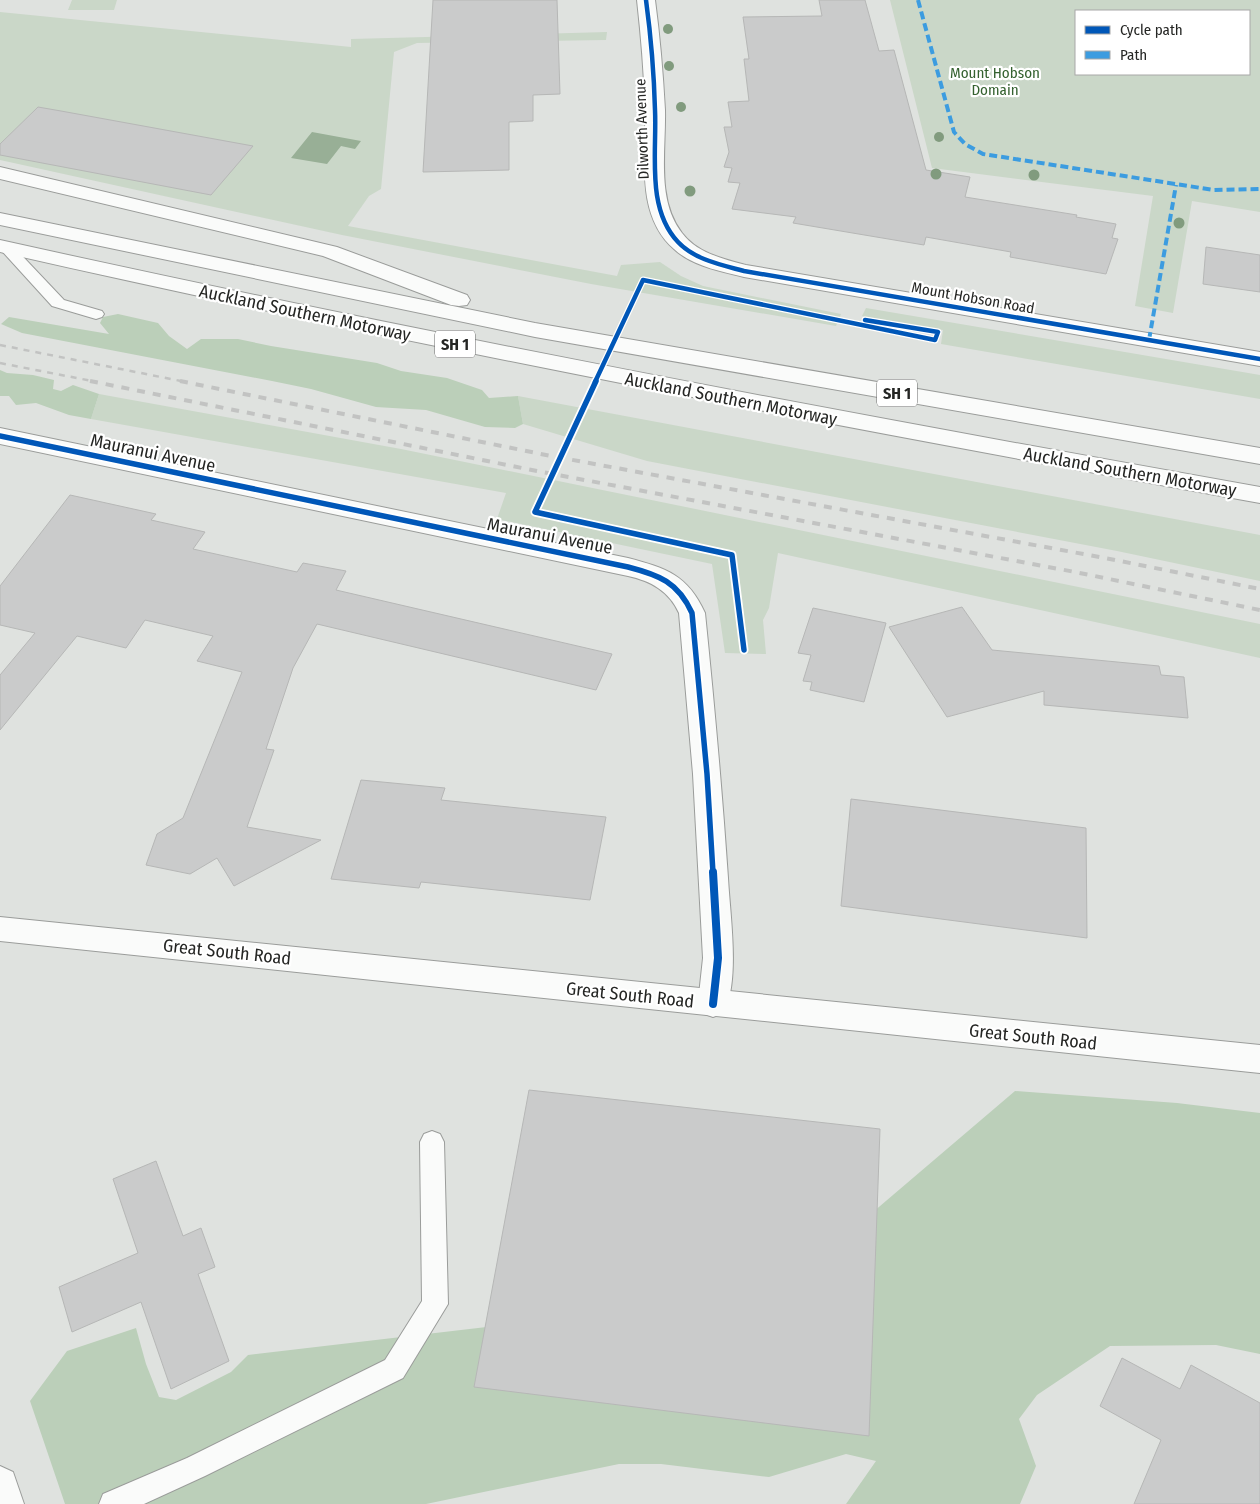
<svg xmlns="http://www.w3.org/2000/svg" width="1260" height="1504" viewBox="0 0 1260 1504" font-family="'Fira Sans Condensed',sans-serif">
  <style>
    .green { fill: #cad7c8; fill-rule: evenodd }
    .forest { fill: #bbcfb9 }
    .water { fill: #98af96 }
    .building { fill: #cacbcb; stroke: #b6b7b6 }
    .lines { fill: none; stroke-linecap: round; stroke-linejoin: round }
    .service-casing { stroke: #9a9c9a; stroke-width: 2 }
    .minor-casing { stroke: #9a9c9a; stroke-width: 2 }
    .primary-casing { stroke: #9a9c9a; stroke-width: 2 }
    .motorway-casing { stroke: #9a9c9a; stroke-width: 2 }
    .service { fill: #fafbfa; fill-rule: evenodd }
    .minor { fill: #fafbfa; fill-rule: evenodd }
    .primary { fill: #fafbfa; fill-rule: evenodd }
    .motorway { fill: #fafbfa; fill-rule: evenodd }
    .rail-far1 { stroke: #c2c3c2; stroke-width: 2.5; stroke-dasharray: 6 6; stroke-linecap: butt }
    .rail { stroke: #c2c3c2; stroke-width: 4; stroke-dasharray: 8 8; stroke-linecap: butt }
    .quiet { stroke: #3c9ce0; stroke-width: 4; stroke-dasharray: 8 4; stroke-linecap: butt }
    .cycleway-far2-casing { stroke: #fff; stroke-width: 7 }
    .cycleway-far1-casing { stroke: #fff; stroke-width: 9 }
    .cycleway-casing { stroke: #fff; stroke-width: 11 }
    .cycleway-far2 { stroke: #0057b8; stroke-width: 4.5 }
    .cycleway-far1 { stroke: #0057b8; stroke-width: 5.5 }
    .cycleway { stroke: #0057b8; stroke-width: 8 }
    .tree { fill: #819b7e }
    .labels { text-anchor: middle; dominant-baseline: central; stroke-width: 4.5; stroke-linejoin: round; paint-order: stroke }
    .far-park-label { font-size: 15px; fill: #34612f; stroke: #fff }
    .far-street-label { font-size: 15px; fill: #252624; stroke: #fff }
    .shield { fill: #fff; stroke: #666766; stroke-width: 1 }
    .shield-label { font-size: 16px; font-weight: bold; fill: #252624 }
    .street-label { font-size: 18px; fill: #252624; stroke: #fff }
  </style>
  <rect width="100%" height="100%" fill="#dfe2df"/>
  <!-- green -->
  <g class="green">
    <path d="M72,0H117L114,10H68Z"/>
    <path d="M890,0H1260V212L1192,201L1173,313L1135,306L1153,196L932,168ZM1076,11H1249V74H1076Z"/>
    <path d="M0,12L351,47V39L607,32L606,40L417,43L394,52L381,189L369,196L348,226L617,276L621,265L660,262L681,276L703,286L841,314L836,326L591,284L342,235L0,160Z"/>
    <path d="M866,308L1260,375V399L941,344L943,330L866,317L862,316Z"/>
    <path d="M99,394L401,449L1260,624V658L778,553L769,608L763,620L766,654L725,653L712,564L497,519L506,493L91,419Z"/>
    <path d="M518,396L1260,535V581L1117,551L647,461L523,424Z"/>
  </g>
  <!-- forest -->
  <g class="forest">
    <path d="M118,314L158,323L169,336L187,349L201,339H238L271,346L377,363L401,371L447,378L482,390L489,398L518,396L523,424L515,428L485,427L426,410L376,407L311,389L272,381L22,333L1,324L9,317L109,334L100,323L103,317Z"/>
    <path d="M0,370L7,373L33,375L54,380L53,389L61,391L73,385L99,394L91,419L69,415L36,403L16,405L9,396H0Z"/>
    <path d="M1015,1091L1177,1103L1260,1113V1354L1216,1345L1110,1346L1037,1395L1019,1419L1036,1466L1020,1504H846L876,1461L846,1454L769,1477L661,1464H619L426,1504H65L30,1401L67,1351L136,1328L146,1364L159,1397L176,1400L231,1372L248,1355L778,1293Z"/>
  </g>
  <!-- water -->
  <path class="water" d="M312,132L361,141L355,149L341,146L327,164L291,158Z"/>
  <!-- building -->
  <g class="building">
    <path d="M433,0H557L560,94L533,95V121L509,122V170L423,172Z"/>
    <path d="M819,0H865L879,51L894,50L926,170L970,177L965,197L1077,215L1076,217L1116,224L1112,238L1118,239L1106,274L1010,257L1011,252L926,237L924,245L793,223L796,217L732,209L740,183L728,182L732,168L724,167L729,152L724,127H732L728,102L749,101L744,59H749L743,17L822,16Z"/>
    <path d="M38,107L61,111L253,146L211,195L0,155V144Z"/>
    <path d="M1206,247L1260,255V292L1203,284Z"/>
    <path d="M70,495L156,514L151,520L205,532L193,549L297,572L303,563L346,571L336,590L612,654L596,690L317,624L293,668L266,749L274,750L247,827L321,840L234,886L217,858L190,874L146,865L157,834L183,818L242,672L197,661L213,636L145,620L126,648L77,636L0,730V675L35,633L0,625V586Z"/>
    <path d="M962,607L992,650L1159,666L1161,675L1184,677L1188,718L1044,705V691L947,717L889,627Z"/>
    <path d="M813,608L886,623L864,702L810,690L812,682L803,681L811,655L798,653Z"/>
    <path d="M361,780L445,788L441,800L606,817L590,900L421,882L419,888L331,879Z"/>
    <path d="M851,799L1086,828L1087,938L841,906Z"/>
    <path d="M529,1090L880,1129L869,1436L474,1387Z"/>
    <path d="M156,1161L183,1236L201,1228L215,1267L198,1274L229,1361L171,1389L141,1302L72,1332L59,1287L138,1253L113,1179Z"/>
    <path d="M1122,1358L1180,1389L1191,1365L1260,1403V1504H1134L1161,1440L1100,1406Z"/>
  </g>
  <g class="lines">
    <!-- service casing -->
    <g class="service-casing">
      <g id="service">
        <path d="M6,242L11,244L64,300L102,311L104,314L102,317L96,319L52,306L1,250L0,245Z"/>
        <path d="M432,1131L440,1134L444,1142L448,1304L403,1378L205,1476L144,1504H99L103,1494L187,1458L385,1360L422,1301L420,1142L424,1134Z"/>
      </g>
    </g>
    <!-- minor casing -->
    <g class="minor-casing">
      <g id="minor">
        <path d="M637,0H655C660,37 663,74 665,110C666,150 656,200 682,233C697,253 723,259 746,265L1260,352V366L744,277C720,271 692,266 674,249C634,214 647,154 645,107C644,71 641,36 637,0Z"/>
        <path d="M0,428L628,558C666,568 688,575 705,613C714,701 722,789 728,878C730,916 740,979 724,1013L713,1017L702,1013L698,1004L703,958L693,774L679,613C669,591 651,581 628,576L0,444Z"/>
        <path d="M0,1466L13,1472L24,1504H0Z"/>
      </g>
    </g>
    <!-- primary casing -->
    <g class="primary-casing">
      <path id="primary" d="M0,917L1260,1045V1073L0,941Z"/>
    </g>
    <!-- motorway casing -->
    <g class="motorway-casing">
      <g id="motorway">
        <path d="M0,167L337,247L467,295L470,300L467,305L459,306L451,305L323,256L0,179Z"/>
        <path d="M0,213L535,323L1260,448V464L535,337L0,225Z"/>
        <path d="M0,240C418,333 838,412 1260,487V503C838,427 418,347 0,252Z"/>
      </g>
    </g>
    <!-- service -->
    <use href="#service" class="service"/>
    <!-- minor -->
    <use href="#minor" class="minor"/>
    <!-- primary -->
    <use href="#primary" class="primary"/>
    <!-- motorway -->
    <use href="#motorway" class="motorway"/>
    <!-- rail-far1 -->
    <g class="rail-far1">
      <path d="M0,345L186,382"/>
      <path d="M0,363L97,382"/>
    </g>
    <!-- rail -->
    <g class="rail">
      <path d="M90,381L542,472L1075,572L1260,610"/>
      <path d="M180,381L551,456L1105,558L1260,589"/>
    </g>
    <!-- quiet -->
    <g class="quiet">
      <path d="M918,0L954,132L965,144L983,154L1214,190L1260,189"/>
      <path d="M1149,340L1176,185"/>
    </g>
    <!-- cycleway-far2 casing -->
    <g class="cycleway-far2-casing">
      <g id="cycleway-far2">
        <path d="M646,0C651,37 654,73 655,110C657,153 646,208 678,242C695,260 722,265 744,271L1260,359"/>
        <path d="M595,382L643,280L935,340L938,332L865,320"/>
      </g>
    </g>
    <!-- cycleway-far1 casing -->
    <g class="cycleway-far1-casing">
      <g id="cycleway-far1">
        <path d="M596,381L535,512L732,555L744,650"/>
        <path d="M0,436L628,567C659,575 678,582 692,613L707,774L713,873"/>
      </g>
    </g>
    <!-- cycleway casing -->
    <g class="cycleway-casing">
      <path id="cycleway" d="M713,872L718,958L713,1004"/>
    </g>
    <!-- cycleway-far2 -->
    <use href="#cycleway-far2" class="cycleway-far2"/>
    <!-- cycleway-far1 -->
    <use href="#cycleway-far1" class="cycleway-far1"/>
    <!-- cycleway -->
    <use href="#cycleway" class="cycleway"/>
  </g>
  <!-- trees -->
  <g class="tree">
    <circle cx="668" cy="29" r="5"/>
    <circle cx="669" cy="66" r="5"/>
    <circle cx="681" cy="107" r="5"/>
    <circle cx="939" cy="137" r="5"/>
    <circle cx="936" cy="174" r="5.5"/>
    <circle cx="1034" cy="175" r="5.5"/>
    <circle cx="690" cy="191" r="5.5"/>
    <circle cx="1179" cy="223" r="5.5"/>
  </g>
  <g class="labels">
    <!-- far-park labels -->
    <g class="far-park-label">
      <text x="995" y="73">Mount Hobson<tspan x="995" dy="17">Domain</tspan></text>
    </g>
    <!-- far-street labels -->
    <g class="far-street-label">
      <text transform="translate(642 129) rotate(-92)">Dilworth Avenue</text>
      <text transform="translate(973 298) rotate(10)">Mount Hobson Road</text>
    </g>
    <!-- shield labels -->
    <g class="shield">
      <rect x="435" y="330.5" width="40" height="27" rx="4"/>
      <rect x="877" y="379.5" width="40" height="27" rx="4"/>
    </g>
    <g class="shield-label">
      <text x="455" y="344">SH 1</text>
      <text x="897" y="393">SH 1</text>
    </g>
    <!-- street labels -->
    <g class="street-label">
      <text transform="translate(305 313) rotate(12)">Auckland Southern Motorway</text>
      <text transform="translate(731 399) rotate(11)">Auckland Southern Motorway</text>
      <text transform="translate(153 453) rotate(12)">Mauranui Avenue</text>
      <text transform="translate(1130 472) rotate(10)">Auckland Southern Motorway</text>
      <text transform="translate(550 536) rotate(11)">Mauranui Avenue</text>
      <text transform="translate(227 952) rotate(6)">Great South Road</text>
      <text transform="translate(630 995) rotate(6)">Great South Road</text>
      <text transform="translate(1033 1037) rotate(6)">Great South Road</text>
    </g>
  </g>
  <!-- legend -->
  <rect x="1075" y="10" width="175" height="65" fill="#ffffff" stroke="#a8a8a7"/>
  <rect x="1085" y="26" width="25" height="8" fill="#0057b8" stroke="#a8a8a7"/>
  <text x="1120" y="35" font-size="15" fill="#252624">Cycle path</text>
  <rect x="1085" y="51" width="25" height="8" fill="#3c9ce0" stroke="#a8a8a7"/>
  <text x="1120" y="60" font-size="15" fill="#252624">Path</text>
</svg>
